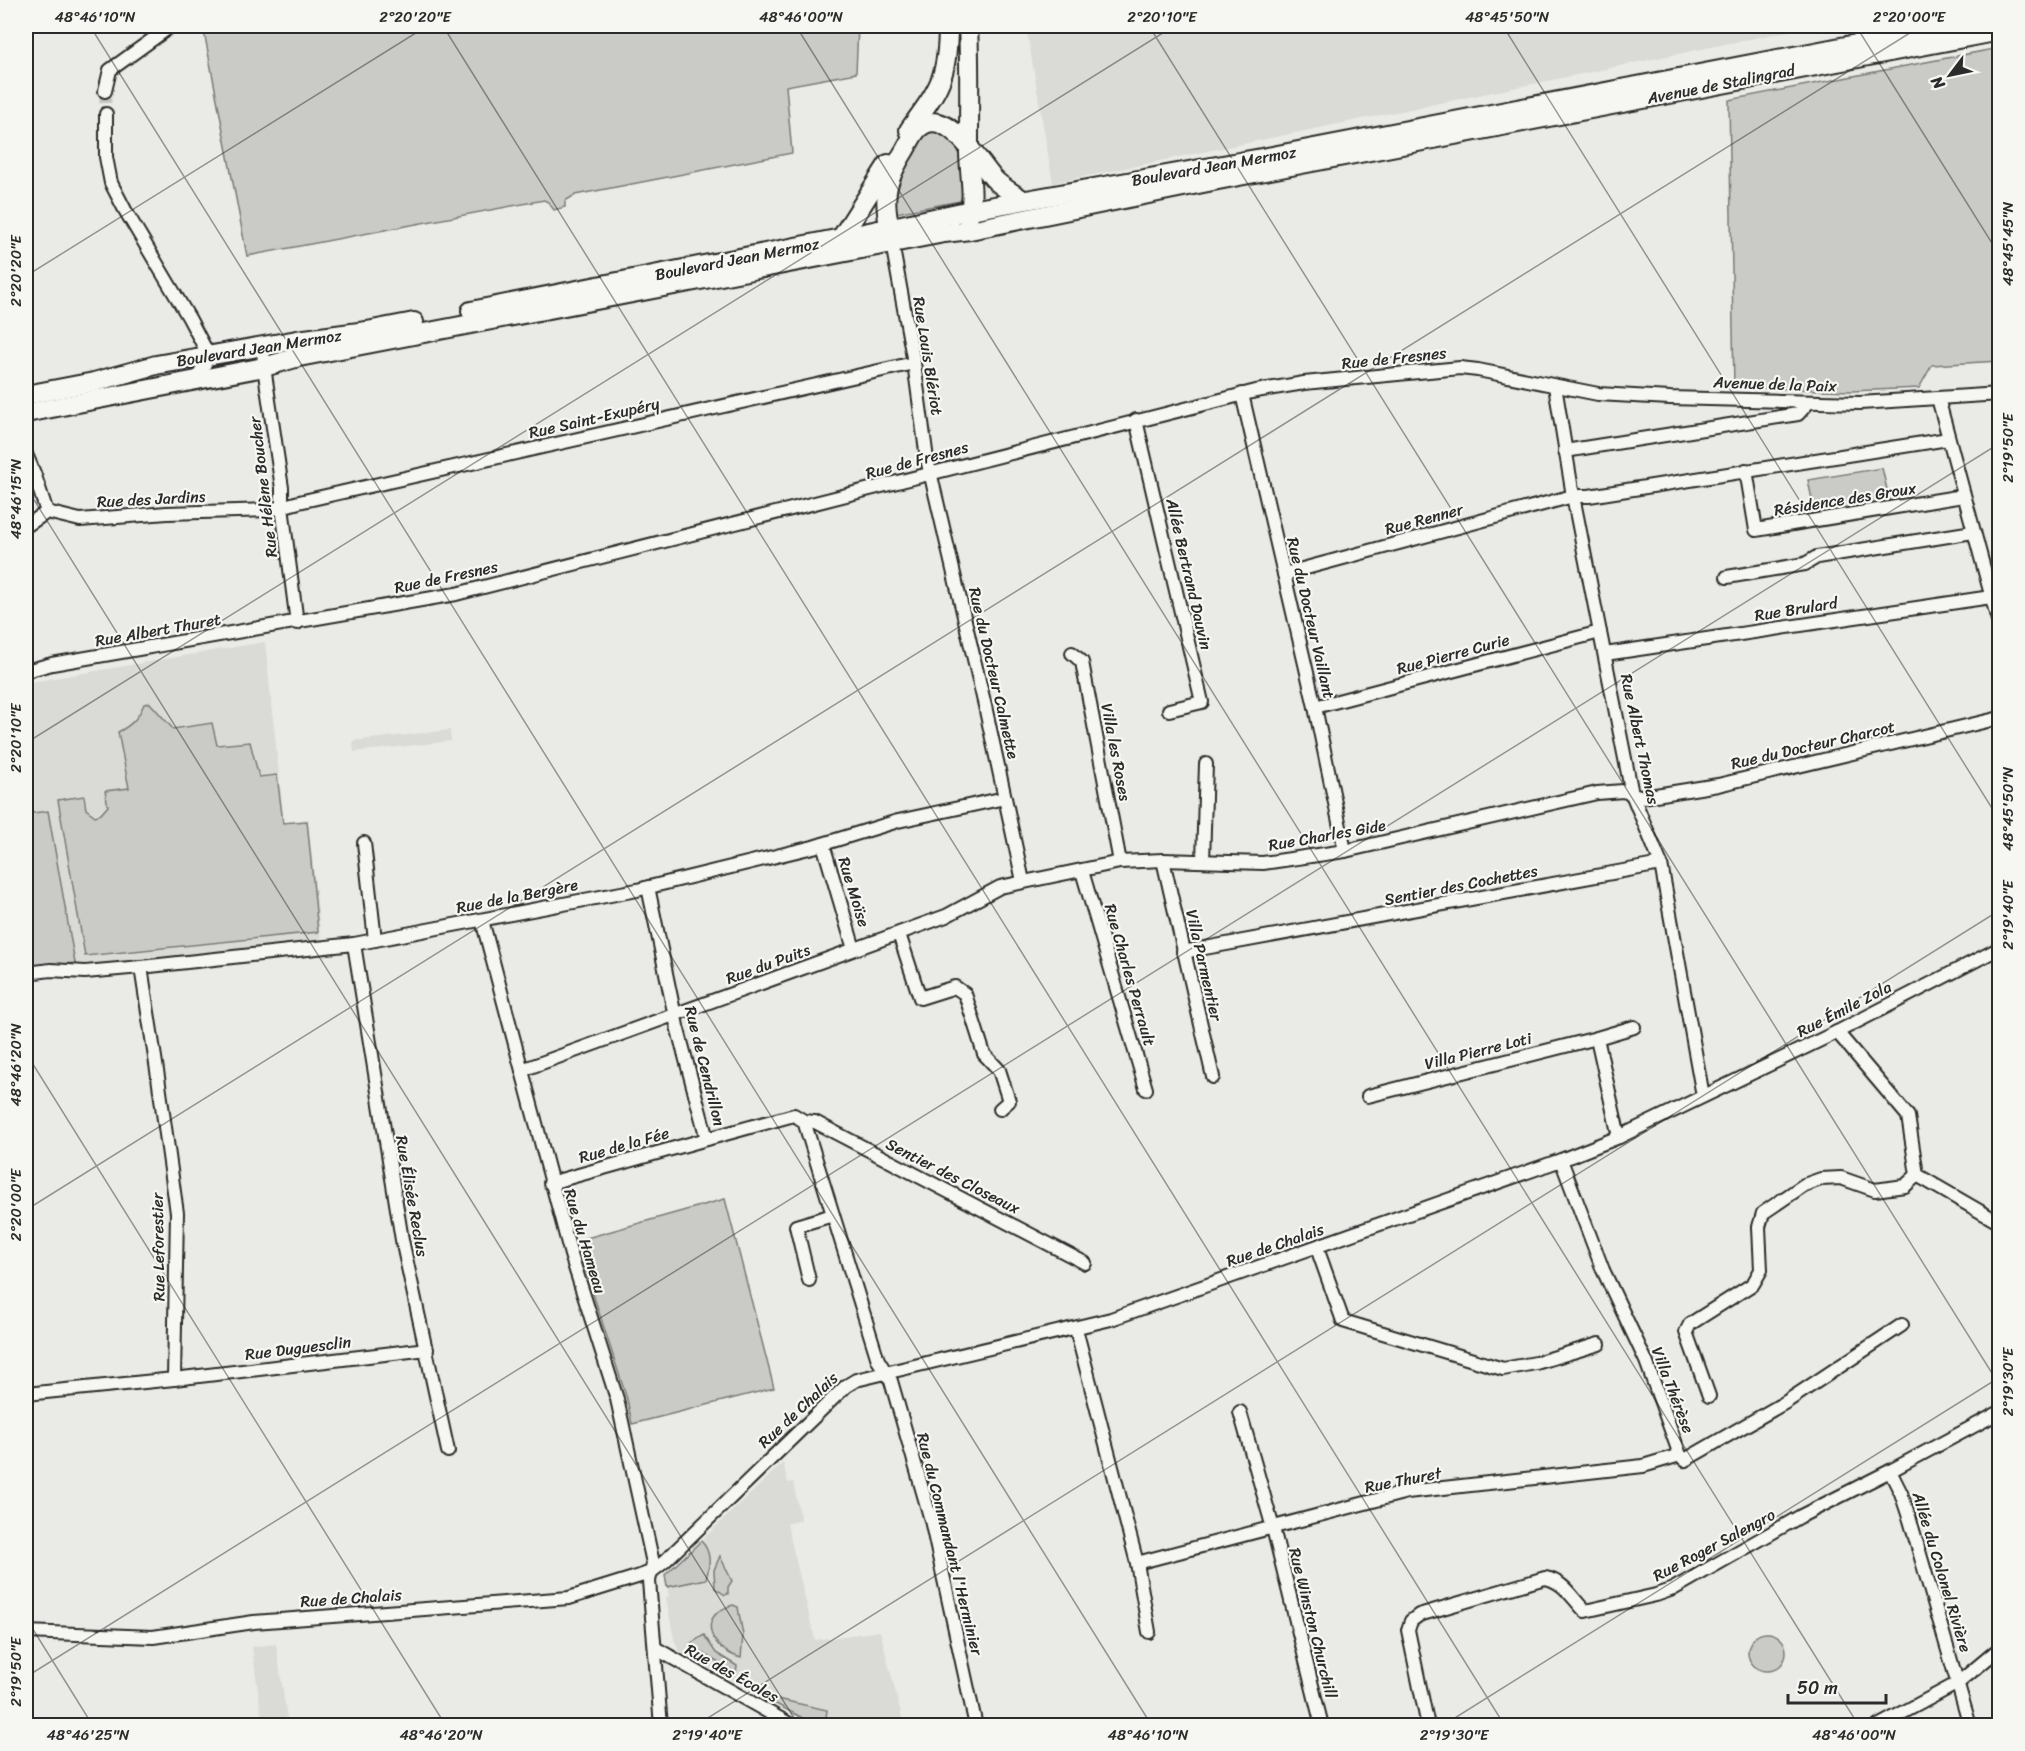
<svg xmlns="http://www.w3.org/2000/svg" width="2025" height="1751" viewBox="0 0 2025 1751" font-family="Sriracha,sans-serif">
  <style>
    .built { fill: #dadad6 }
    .green { fill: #cacac7; stroke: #7a7a79; stroke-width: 1.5 }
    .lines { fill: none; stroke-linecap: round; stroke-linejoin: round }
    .street-tunnel { stroke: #c4c4c1; stroke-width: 12; stroke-dasharray: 12 6; stroke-linecap: butt }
    .street-casing { stroke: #2b2b2b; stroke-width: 16 }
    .secondary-casing { stroke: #2b2b2b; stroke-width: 22 }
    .street { stroke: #f6f6f2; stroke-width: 12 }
    .secondary { stroke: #f6f6f2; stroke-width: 18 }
    .ticks { fill: none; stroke: #2b2b2b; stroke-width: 1.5; stroke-opacity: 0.45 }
    .labels { text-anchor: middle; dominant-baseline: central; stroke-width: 4.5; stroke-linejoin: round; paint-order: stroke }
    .street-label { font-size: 16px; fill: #2b2b2b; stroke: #f6f6f2 }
    .neatline { fill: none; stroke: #2b2b2b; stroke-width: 2 }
    .ticks-label { font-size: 15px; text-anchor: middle; fill: #2b2b2b }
  </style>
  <rect width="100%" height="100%" fill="#eaeae6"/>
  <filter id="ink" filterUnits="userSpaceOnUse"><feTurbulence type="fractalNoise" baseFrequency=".0167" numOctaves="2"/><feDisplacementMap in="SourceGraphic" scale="12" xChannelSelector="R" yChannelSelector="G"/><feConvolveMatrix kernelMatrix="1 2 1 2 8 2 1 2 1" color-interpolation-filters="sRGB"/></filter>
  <g filter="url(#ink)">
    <!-- built -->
    <g class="built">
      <path d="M1026,26H1813L1053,183Z"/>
      <path d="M265,642L284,822L308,819L321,940L161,958L26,968V683Z"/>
      <path d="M450,730L451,741L354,752L353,741Z"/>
      <path d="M783,1463L788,1483L793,1482L801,1520L787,1524L815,1640L880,1631L904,1725H816L679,1651L674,1639L666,1597L669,1596L665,1575Z"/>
      <path d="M276,1644L288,1725H234L233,1723L262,1719L252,1647Z"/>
    </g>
    <!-- green -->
    <g class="green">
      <path d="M203,26H858L856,73L786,86L792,153L575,195L565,201V207L554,210L548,202L544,200L247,256Z"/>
      <path d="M1999,48V361L1932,365L1919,388L1851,391L1734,387L1729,100Z"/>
      <path d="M928,130C957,130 963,153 963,177C964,186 965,193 960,201L896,213L892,192L919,138Z"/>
      <path d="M1882,468L1890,502L1815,514L1808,480Z"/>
      <path d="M150,703L173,729L212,723L217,745L250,742L259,777L277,775L283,823L307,821L318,932L85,956L58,800L84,796L86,809L95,816L101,814L108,806L105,791L129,788L118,732C132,725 138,718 144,704Z"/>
      <path d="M48,811L75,963L26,967V814Z"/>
      <path d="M725,1199L774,1388L632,1424L627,1399L576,1241Z"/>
      <path d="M701,1541C712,1552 710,1565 706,1579L667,1587L665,1575Z"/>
      <path d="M720,1556L732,1581L728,1587V1594L725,1595L715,1588L714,1570Z"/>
      <path d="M733,1605L738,1607L743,1635L741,1658C711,1650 694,1616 733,1605Z"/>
      <circle cx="1767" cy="1652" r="19"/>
      <path d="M704,1635L716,1653L737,1666L736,1673L693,1648L691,1643Z"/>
      <path d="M773,1698L827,1710L825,1725H816L772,1702Z"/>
    </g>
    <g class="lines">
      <!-- street-tunnel -->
      <path class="street-tunnel" d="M105,91L106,114"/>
      <!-- street casing -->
      <g class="street-casing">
        <g id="street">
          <path d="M105,91L110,70L171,26"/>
          <path d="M106,114V157L111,183L125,210L189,318L209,356L197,379"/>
          <path d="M892,243L914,363L927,459L985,706L1023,881"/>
          <path d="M263,347L264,367L282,488V507L297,623"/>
          <path d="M1555,386L1573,496L1632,794L1661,864L1703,1096"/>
          <path d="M1242,394L1315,707L1345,851"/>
          <path d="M1938,398L2000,628"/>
          <path d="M1136,420L1202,702L1169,710"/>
          <path d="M1565,451L1798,414L1808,403"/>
          <path d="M26,454L34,473L47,512"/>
          <path d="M1746,470L1756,530L1963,496"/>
          <path d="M26,526L47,512L80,520L167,513L270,510L299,502L914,363"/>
          <path d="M1284,574L1573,496H1589L1948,439"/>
          <path d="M1727,577L1805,564L1817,557L1973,532"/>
          <path d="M1072,653L1082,662L1120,862"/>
          <path d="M1605,654L1991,597"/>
          <path d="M26,671L52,664L456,594L1256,391L1304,383L1460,368L1478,370L1598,394L1670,398L1860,403L2000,394"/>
          <path d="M1315,707L1600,632"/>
          <path d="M364,843L375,940"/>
          <path d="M823,844L854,949"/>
          <path d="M1163,860L1213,1077"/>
          <path d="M1203,861L1206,764"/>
          <path d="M1082,871L1146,1089"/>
          <path d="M648,887L677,1026L707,1139L794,1115L804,1121L878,1360L891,1381L931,1520L976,1726"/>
          <path d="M482,920L571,1255L617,1399L653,1563L649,1581L661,1726"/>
          <path d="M899,934L920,998L955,987L965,994L984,1054L999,1070L1009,1101L1000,1109"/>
          <path d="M354,944L402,1240L448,1451"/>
          <path d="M1183,952L1661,864"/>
          <path d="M26,973L51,970L85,972L141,967L354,944L637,890L813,847L898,821L1005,798"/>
          <path d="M1837,1032L1908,1116L1917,1175L2000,1223"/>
          <path d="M1597,1038L1619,1137"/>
          <path d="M522,1070L946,916L1000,887L1120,862L1163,860L1263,863L1345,851L1597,793L1623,791L1643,797L1718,785L2000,718"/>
          <path d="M1368,1096L1597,1038L1634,1027"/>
          <path d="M804,1121L815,1122L1085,1263"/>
          <path d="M1561,1160L1603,1270L1646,1361L1680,1455L1685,1460L1786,1402L1902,1325"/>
          <path d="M550,1183L707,1139"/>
          <path d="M1317,1248L1343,1321L1503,1369L1536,1363L1599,1344"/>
          <path d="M809,1280L796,1226L833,1215"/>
          <path d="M1076,1329L1137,1563L1149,1632"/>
          <path d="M174,1379L427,1349"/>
          <path d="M26,1394L174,1379L177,1213L158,1077L141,967"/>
          <path d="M1709,1396L1686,1332L1690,1324L1753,1284L1761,1270L1759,1227L1763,1213L1804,1185L1821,1179L1841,1178L1875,1190L1905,1186L1917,1175"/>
          <path d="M1240,1412L1273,1528L1322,1726"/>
          <path d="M1890,1471L1901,1493L1910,1520L1970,1726"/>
          <path d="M1137,1563L1407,1492L1643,1466L1680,1455"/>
          <path d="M26,1632L153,1637L254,1622L569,1598L640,1576L651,1572L664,1562L846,1386L856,1380L1111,1319L1561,1160L1619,1137L1837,1032L2000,948"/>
          <path d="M655,1648L793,1726"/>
          <path d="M1428,1726L1408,1630L1411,1621L1419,1615L1545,1578C1564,1581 1572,1598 1585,1611L1656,1595L1673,1589L1801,1516L1890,1471L2000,1412"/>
          <path d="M1878,1726L1958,1683L2000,1648"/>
        </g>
      </g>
      <!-- secondary casing -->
      <g class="secondary-casing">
        <g id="secondary">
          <path d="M968,26C970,66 969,105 969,146C968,170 976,196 968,219"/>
          <path d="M909,130C939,89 948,78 948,26"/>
          <path d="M841,238L888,164"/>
          <path d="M891,238C884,198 882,187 905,150C909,143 912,136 917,130C944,101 978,161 993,178C1001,187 1013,193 1023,200"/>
          <path d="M471,311L841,238L971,210L1267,157L1950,26"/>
          <path d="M26,395L94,382L156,365L297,340L367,331L414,322"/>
          <path d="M26,413L264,367L299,357L877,246L944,233L970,230L1218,180L2000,31"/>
        </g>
      </g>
      <!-- street -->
      <use href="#street" class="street"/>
      <!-- secondary -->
      <use href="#secondary" class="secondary"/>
    </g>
  </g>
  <!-- ticks -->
  <path class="ticks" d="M90,26L1152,1726M443,26L1505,1726M796,26L1859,1726M1149,26L2000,1386M1503,26L2000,821M1856,26L2000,256M26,276L427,26M26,487L799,1726M26,743L1174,26M26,1053L446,1726M26,1210L1921,26M26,1618L93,1726M26,1677L2000,443M695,1726L2000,910M1442,1726L2000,1377"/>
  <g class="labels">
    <!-- street labels -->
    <g class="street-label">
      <text transform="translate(1721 84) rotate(-11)">Avenue de Stalingrad</text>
      <text transform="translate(1214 166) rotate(-10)">Boulevard Jean Mermoz</text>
      <text transform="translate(737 259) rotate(-11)">Boulevard Jean Mermoz</text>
      <text transform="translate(259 348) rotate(-9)">Boulevard Jean Mermoz</text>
      <text transform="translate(928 356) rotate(81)">Rue Louis Blériot</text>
      <text transform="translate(1394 358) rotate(-6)">Rue de Fresnes</text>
      <text transform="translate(1775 384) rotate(2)">Avenue de la Paix</text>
      <text transform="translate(594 418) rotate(-13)">Rue Saint-Exupéry</text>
      <text transform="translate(917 460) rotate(-15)">Rue de Fresnes</text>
      <text transform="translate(263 487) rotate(-97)">Rue Hélène Boucher</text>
      <text transform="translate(151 499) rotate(-3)">Rue des Jardins</text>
      <text transform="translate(1845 499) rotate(-9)">Résidence des Groux</text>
      <text transform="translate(1424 519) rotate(-15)">Rue Renner</text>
      <text transform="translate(1189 574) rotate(77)">Allée Bertrand Dauvin</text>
      <text transform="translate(446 577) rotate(-12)">Rue de Fresnes</text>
      <text transform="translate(1796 609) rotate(-9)">Rue Brulard</text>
      <text transform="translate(1311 618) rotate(77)">Rue du Docteur Vaillant</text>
      <text transform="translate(158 630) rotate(-10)">Rue Albert Thuret</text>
      <text transform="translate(1453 654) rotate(-15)">Rue Pierre Curie</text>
      <text transform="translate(994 673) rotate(77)">Rue du Docteur Calmette</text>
      <text transform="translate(1640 739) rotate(78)">Rue Albert Thomas</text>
      <text transform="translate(1813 745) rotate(-13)">Rue du Docteur Charcot</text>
      <text transform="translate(1116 752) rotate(79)">Villa les Roses</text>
      <text transform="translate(1327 835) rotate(-10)">Rue Charles Gide</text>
      <text transform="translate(1461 885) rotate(-11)">Sentier des Cochettes</text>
      <text transform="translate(854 892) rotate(73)">Rue Moïse</text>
      <text transform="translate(517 896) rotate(-11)">Rue de la Bergère</text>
      <text transform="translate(768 964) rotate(-20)">Rue du Puits</text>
      <text transform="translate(1204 965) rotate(77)">Villa Parmentier</text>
      <text transform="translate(1130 975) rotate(74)">Rue Charles Perrault</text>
      <text transform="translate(1844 1009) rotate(-27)">Rue Émile Zola</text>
      <text transform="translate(1478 1051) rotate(-14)">Villa Pierre Loti</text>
      <text transform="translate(705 1066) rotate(76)">Rue de Cendrillon</text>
      <text transform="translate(624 1145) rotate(-16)">Rue de la Fée</text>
      <text transform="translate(953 1176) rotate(27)">Sentier des Closeaux</text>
      <text transform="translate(412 1196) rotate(80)">Rue Élisée Reclus</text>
      <text transform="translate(585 1241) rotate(73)">Rue du Hameau</text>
      <text transform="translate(1275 1245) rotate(-19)">Rue de Chalais</text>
      <text transform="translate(158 1247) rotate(-91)">Rue Leforestier</text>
      <text transform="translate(298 1348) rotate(-7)">Rue Duguesclin</text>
      <text transform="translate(1673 1390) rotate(69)">Villa Thérèse</text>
      <text transform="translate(798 1410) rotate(-43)">Rue de Chalais</text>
      <text transform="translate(1403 1480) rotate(-11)">Rue Thuret</text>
      <text transform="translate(950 1544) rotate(76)">Rue du Commandant l'Herminier</text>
      <text transform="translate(1714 1545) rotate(-28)">Rue Roger Salengro</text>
      <text transform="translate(1942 1572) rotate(73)">Allée du Colonel Rivière</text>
      <text transform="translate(351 1598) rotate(-4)">Rue de Chalais</text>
      <text transform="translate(1313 1623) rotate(76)">Rue Winston Churchill</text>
      <text transform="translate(732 1673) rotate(29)">Rue des Écoles</text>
    </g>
  </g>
  <!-- margin -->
  <rect width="2025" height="1751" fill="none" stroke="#f6f6f2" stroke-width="66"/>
  <!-- north arrow -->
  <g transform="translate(1950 75) rotate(238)" stroke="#f6f6f2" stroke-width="4.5" paint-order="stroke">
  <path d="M0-4.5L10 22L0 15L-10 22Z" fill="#2b2b2b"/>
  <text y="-9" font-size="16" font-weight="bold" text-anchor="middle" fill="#2b2b2b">N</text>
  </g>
  <!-- scale -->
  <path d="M1788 1694v9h98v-9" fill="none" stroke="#2b2b2b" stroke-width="3"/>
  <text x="1797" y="1694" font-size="18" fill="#2b2b2b" stroke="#f6f6f2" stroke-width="4.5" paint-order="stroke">50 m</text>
  <rect x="33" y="33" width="1959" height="1685" class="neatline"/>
  <g class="ticks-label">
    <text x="95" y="22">48°46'10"N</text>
    <text x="415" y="22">2°20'20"E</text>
    <text x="801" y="22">48°46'00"N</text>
    <text x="1162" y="22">2°20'10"E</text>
    <text x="1507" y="22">48°45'50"N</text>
    <text x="1909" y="22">2°20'00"E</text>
    <text transform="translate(2008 244) rotate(-90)" y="5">48°45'45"N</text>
    <text transform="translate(16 271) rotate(-90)" y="5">2°20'20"E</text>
    <text transform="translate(2008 448) rotate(-90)" y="5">2°19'50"E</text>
    <text transform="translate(16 499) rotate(-90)" y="5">48°46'15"N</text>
    <text transform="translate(16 738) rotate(-90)" y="5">2°20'10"E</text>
    <text transform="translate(2008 809) rotate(-90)" y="5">48°45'50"N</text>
    <text transform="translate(2008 915) rotate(-90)" y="5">2°19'40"E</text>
    <text transform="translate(16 1065) rotate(-90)" y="5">48°46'20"N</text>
    <text transform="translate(16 1205) rotate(-90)" y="5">2°20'00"E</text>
    <text transform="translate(2008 1382) rotate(-90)" y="5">2°19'30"E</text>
    <text transform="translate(16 1672) rotate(-90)" y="5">2°19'50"E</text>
    <text x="88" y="1740">48°46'25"N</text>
    <text x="441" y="1740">48°46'20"N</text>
    <text x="707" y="1740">2°19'40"E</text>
    <text x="1148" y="1740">48°46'10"N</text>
    <text x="1454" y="1740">2°19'30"E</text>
    <text x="1854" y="1740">48°46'00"N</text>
  </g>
</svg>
